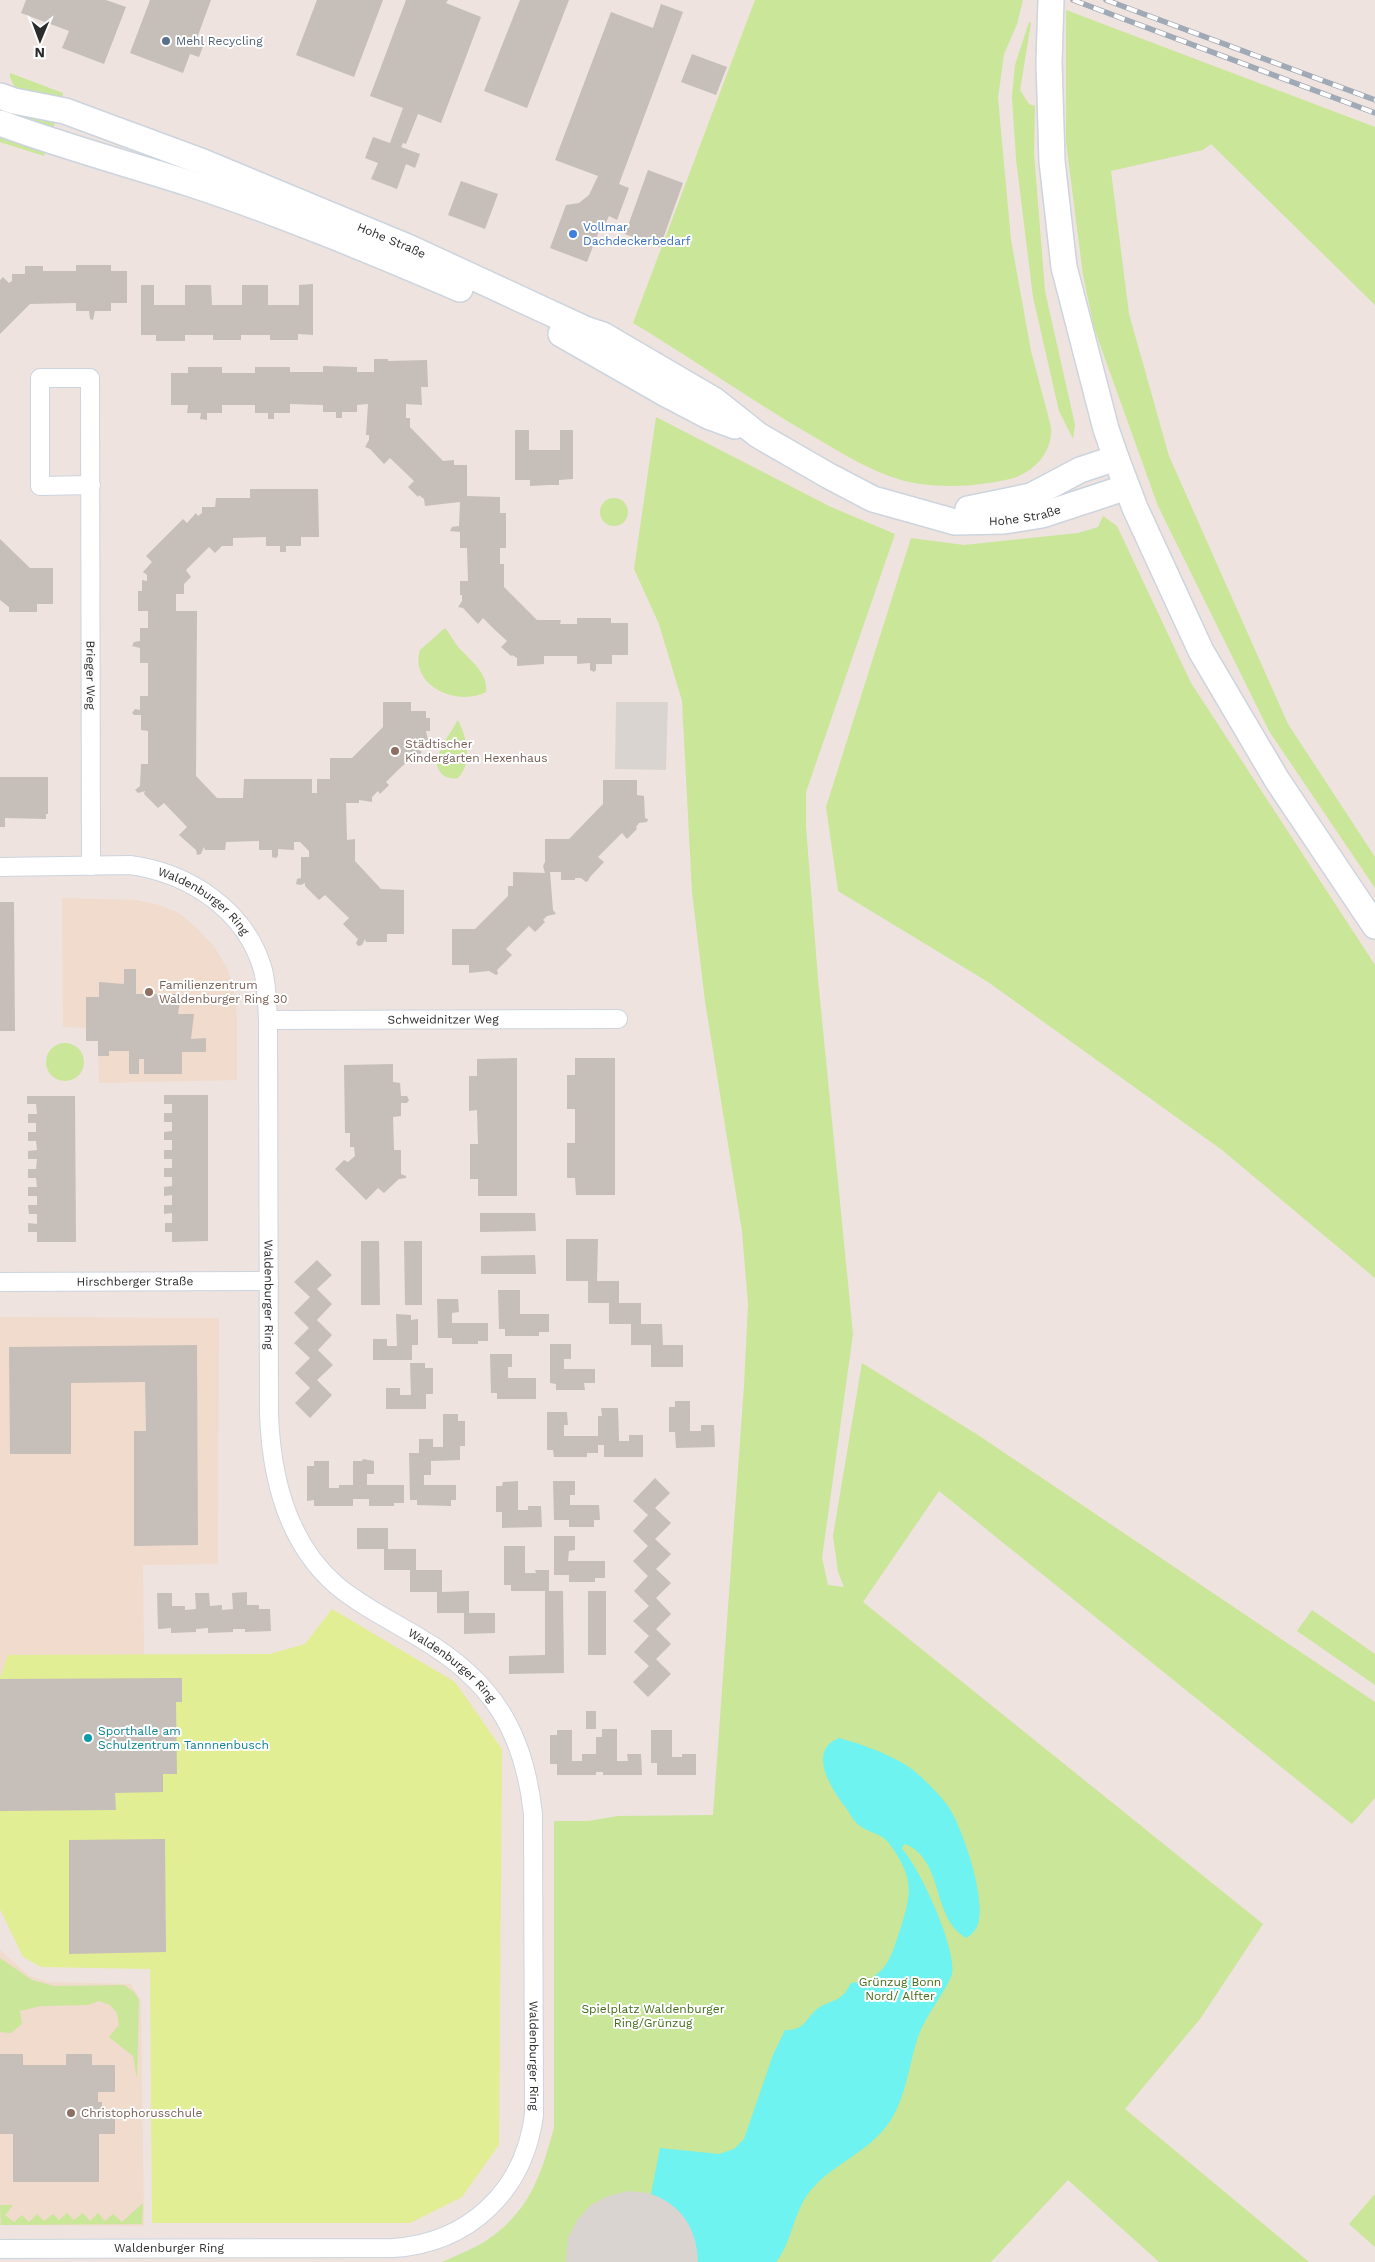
<svg xmlns="http://www.w3.org/2000/svg" width="1375" height="2262" viewBox="0 0 1375 2262" font-family="'Work Sans',sans-serif">
  <style>
    .education { fill: #f0dbcd }
    .green { fill: #c9e699 }
    .pitch { fill: #e1ee94 }
    .plaza { fill: #dad4d1 }
    .water { fill: #6ef3f1 }
    .building { fill: #c6beb9 }
    .lines { fill: none; stroke-linecap: round; stroke-linejoin: round }
    .street-casing { stroke: #ccd4de; stroke-width: 20 }
    .secondary-casing { stroke: #ccd4de; stroke-width: 28 }
    .street { stroke: #fff; stroke-width: 18 }
    .secondary { stroke: #fff; stroke-width: 25 }
    .rail-casing { stroke: #a0aab7; stroke-width: 5.5 }
    .rail { stroke: #fff; stroke-width: 4; stroke-dasharray: 11; stroke-linecap: butt }
    .service-dot { fill: #5c6f8a; stroke: #fff; stroke-width: 2 }
    .shop-dot { fill: #3f7fe0; stroke: #fff; stroke-width: 2 }
    .education-dot { fill: #8d6e63; stroke: #fff; stroke-width: 2 }
    .culture-dot { fill: #0f9aa8; stroke: #fff; stroke-width: 2 }
    .labels { text-anchor: middle; dominant-baseline: central; stroke-width: 4; stroke-linejoin: round; paint-order: stroke }
    .service-label { font-size: 12px; fill: #4e5e75; stroke: #fff; text-anchor: start }
    .shop-label { font-size: 12px; fill: #366cbe; stroke: #fff; text-anchor: start }
    .street-label { font-size: 12px; fill: #2c2c2c; stroke: #fff }
    .education-label { font-size: 12px; fill: #785e54; stroke: #fff; text-anchor: start }
    .culture-label { font-size: 12px; fill: #0d838f; stroke: #fff; text-anchor: start }
    .park-label { font-size: 12px; fill: #426d18; stroke: #fff }
  </style>
  <rect width="100%" height="100%" fill="#eee3de"/>
  <!-- education -->
  <g class="education">
    <path d="M62,898L136,900L159,905L179,913L198,929L215,948L227,968L233,985L237,1015V1080L99,1083L98,1041H86V1028L63,1027Z"/>
    <path d="M0,1317L219,1318L218,1564L143,1565L144,1655H8L0,1678Z"/>
    <path d="M0,1950L29,1976L48,1982L131,1984L141,2001L144,2226L0,2225Z"/>
  </g>
  <!-- green -->
  <g class="green">
    <path d="M755,0H1023L1017,24L1004,54L998,98L1011,240L1031,351L1051,427C1053,452 1034,473 1010,479C976,487 935,489 901,480C871,471 843,454 816,438C753,402 695,360 633,323Z"/>
    <path d="M1066,10L1375,127V305L1211,144L1203,150L1111,171L1129,314L1169,456L1288,724L1375,857V888L1269,731L1158,506L1094,328L1083,275L1066,142Z"/>
    <path d="M1029,22L1031,23L1020,90L1029,104L1035,106L1034,153L1045,291L1075,425L1073,439L1059,411L1033,297L1016,159L1012,97L1015,65Z"/>
    <path d="M10,73L63,93L62,102L17,92L10,77Z"/>
    <path d="M0,103L57,115L52,134L0,115Z"/>
    <path d="M0,130L47,147L44,156L0,142Z"/>
    <path d="M656,417L831,507L895,534L806,792V827L818,979L853,1334L822,1558L828,1585L844,1587L838,1572L833,1536L862,1363L978,1435L1375,1702V1798L1352,1824L939,1491L863,1602L1263,1924L1200,2019L1125,2109L1309,2262H1159L1068,2180L991,2262H442C457,2255 474,2249 487,2240C530,2211 541,2175 554,2128V1821H588L618,1816L713,1815L744,1386L748,1304L742,1231L705,1001L692,892L682,701L659,624L634,569Z"/>
    <circle cx="614" cy="512" r="14"/>
    <path d="M1103,516L1117,526L1191,683L1375,965V1278L1222,1150L988,982L838,891L826,807L911,538L964,545L1078,533L1098,527Z"/>
    <path d="M445,628C450,634 454,642 459,648C470,660 489,674 486,692C458,707 409,686 420,650Z"/>
    <path d="M458,720C467,739 473,761 458,778C445,780 438,774 436,760L445,741Z"/>
    <circle cx="65" cy="1062" r="19"/>
    <path d="M1312,1610L1375,1654V1685L1297,1631Z"/>
    <path d="M0,1958L32,1980L54,1986L124,1985L134,1992L139,2000L137,2079L133,2056L109,2037L119,2025L117,2013L110,2005L99,2001L88,2005L41,2006L20,2011L22,2024L11,2033L0,2032Z"/>
    <path d="M1375,2194V2247L1349,2224Z"/>
    <path d="M143,2203L142,2224L1,2225L0,2205H13L5,2215L14,2222L22,2215L29,2222L37,2214L44,2221L53,2214L59,2220L67,2213L74,2220L83,2213L90,2221L98,2213L105,2221L113,2214L122,2222Z"/>
  </g>
  <!-- pitch -->
  <path class="pitch" d="M332,1609L455,1682L502,1749L499,2145L462,2197L410,2223H152L150,1969L41,1967L23,1957L0,1909V1678L8,1655L270,1654L305,1644Z"/>
  <!-- plaza -->
  <g class="plaza">
    <path d="M616,702H668L666,770L615,769Z"/>
    <path d="M628,2191L648,2193L663,2199L675,2207L686,2219L694,2233L698,2248V2262H566L568,2238L577,2220L591,2205L608,2196Z"/>
  </g>
  <!-- water -->
  <path class="water" d="M839,1738C864,1745 893,1755 913,1770C923,1778 941,1796 948,1806C962,1826 991,1909 975,1930C973,1933 969,1936 967,1938C931,1920 945,1860 905,1844L903,1846L902,1849C919,1866 961,1956 951,1977C941,1999 924,2017 917,2040C908,2069 905,2104 885,2128C862,2157 823,2168 804,2200C792,2221 791,2243 776,2262H698C697,2229 682,2205 651,2194L660,2148L719,2154L734,2149L744,2139L773,2055L785,2030C805,2031 806,2018 817,2009C831,1999 843,2002 850,1984C856,1981 863,1982 869,1979C889,1970 893,1950 900,1930C905,1914 912,1894 907,1877C904,1865 895,1850 887,1841C881,1834 868,1832 860,1826C854,1822 850,1814 846,1808C832,1790 806,1751 839,1738Z"/>
  <!-- building -->
  <g class="building">
    <path d="M26,0H106L126,7L104,64L62,48L69,31L21,13Z"/>
    <path d="M150,0H211L197,38L205,41L199,57L190,54L183,73L130,53Z"/>
    <path d="M317,0H383L354,77L296,55Z"/>
    <path d="M406,0H448L446,3L481,17L441,123L418,114L406,144L403,143L401,147L420,154L415,168L406,164L397,189L371,179L378,163L365,158L373,137L390,143L403,108L370,96Z"/>
    <path d="M520,0H569L527,108L484,91Z"/>
    <path d="M661,4L683,12L619,184L629,188L617,220L609,216L604,227L601,226L587,262L550,248L566,205L579,203L589,195L598,176L555,160L611,12L653,28Z"/>
    <path d="M692,54L727,67L716,95L681,82Z"/>
    <path d="M648,170L683,183L660,247L625,234Z"/>
    <path d="M461,181L498,194L485,229L448,215Z"/>
    <path d="M76,265H111V271H127V303H111V311H95L93,320L90,319L89,311H76V303L30,304L0,334V280L3,277L9,283L12,281V274H25V266H43V271H76Z"/>
    <path d="M313,284V335L298,334V340H270V335H241V340H213V335H185V341H156V335H141V285H154V305H185V285H211L212,305H242V285H268V305H299V285Z"/>
    <path d="M374,359H388V361L427,360L428,387H421L422,405L406,404V418H410V427L443,461L454,460V465H467V496L500,497V513H506V548H500V564H504V587L537,620H561L560,624H577V618H611V623H628V655H612V664H596V670L594,672L590,670V663L577,664V656H544V664L517,666V658L512,655L511,656L501,647L507,641L495,630L483,618L478,624L463,608L458,607L462,601V595H460V581H468L467,548H460V532L450,531L452,527L459,526L460,502L425,506L424,499L419,495L418,497L408,487L414,481L390,458L384,464L370,449L365,447L369,440V435H366L368,404L357,405V412H342V418H336V412H323V405L290,404V413H274V419H268V413H255V405H222V413H207V420L200,419L201,413H187L188,405H171V373H188V367H222V373H255V367H290V372H323V366L357,367V372H374Z"/>
    <path d="M515,430H529V450H560V430H573V479L559,480V485H548L530,486V480H515Z"/>
    <path d="M250,489H318L319,537H301V546H286V552H280V546H266V537L233,538V546H222L215,553L209,547L186,570L191,577L184,584V594H176V611H197L196,776L217,798H243L244,779H312V793H317V779H330V758H352L383,727V702H411V711H426V718H430V731H426L429,745H424L419,750L422,752L413,761L410,759L398,770L386,782L389,785L380,794L378,791L372,797V802L359,800V803H346L347,840L355,839V861L381,889L404,890V934H387V942H366L365,939L362,945L358,946L356,943L358,939L343,924L349,918L325,895L319,900L305,886V883L301,885L296,884L297,879L301,878V857H309V851L300,842H294V850L278,849V856L276,858L272,857V850H259V841L226,842L225,850H205L204,847L201,854L197,855L196,850L179,835L187,827L164,803L158,808L144,794L145,791L138,793L135,790L140,786L141,764H148V731L141,730V715H134L132,713L135,709L140,710V696H148V663H140V648L132,646L134,642L140,641V628H148V611H138V591H142V580L147,581V575L143,572L152,562L146,556L183,519L187,523L196,513L198,516L202,513V507H215L216,498H250Z"/>
    <path d="M0,539L30,568H53V604H37V612H9V607L0,600Z"/>
    <path d="M0,777H48V814H46V819L5,818V827H0Z"/>
    <path d="M603,780H637V795L644,796L645,818L648,819L647,822L639,823L636,827L637,829L627,839L622,833L598,857L604,862L590,877L588,881L586,882L581,878H575V880H561V872H550L553,910L556,914L547,916L543,920L545,922L535,932L529,926L506,949L512,955L497,970L498,974L496,975L489,971L469,973V965H452V929H475L508,896V886H513V872L545,873L543,866L545,862V839H569L603,804Z"/>
    <path d="M0,902H14L15,1031H0Z"/>
    <path d="M124,969H136V994H181L178,1014H194L191,1039L206,1038V1052H182V1074H144V1059H139V1074H129V1051H109V1056H98V1041H86V997H99V982L124,984Z"/>
    <path d="M517,1058V1196H478V1179H470V1144H478L477,1110L469,1111V1076H477V1059Z"/>
    <path d="M575,1058H615V1195H576L575,1178H567V1143H575V1109H567V1075H575Z"/>
    <path d="M393,1064V1082L400,1083L401,1096H407L409,1100L407,1103H401V1116L393,1117L394,1150H401V1174L406,1176V1178L399,1179L384,1193L378,1188L366,1200L335,1169L344,1160L348,1162L355,1156L354,1147H350V1133H345L344,1065Z"/>
    <path d="M164,1095H208V1241L172,1242V1232H165V1223H172V1213L164,1214V1205H172V1195L164,1196V1187L172,1186V1177H164V1168H172V1159H164V1150H172V1140H164V1132L172,1131V1122H164V1113H172V1104H164Z"/>
    <path d="M27,1096H75L76,1242H37V1232H28V1223L37,1224V1214H29L28,1205H37V1196H28V1187H37L36,1178H28V1169H36L37,1159H28V1151L37,1150L36,1141H28V1132H36V1123H28V1114H37L36,1104H27Z"/>
    <path d="M480,1213H535L536,1231L480,1232Z"/>
    <path d="M566,1239H598L597,1281H619V1303H641V1324H662L663,1345H683V1367H651V1345H631V1324H609V1303H588V1281H566Z"/>
    <path d="M361,1241H379L380,1305H361Z"/>
    <path d="M404,1241H422V1305H405Z"/>
    <path d="M535,1255L536,1274H481V1256Z"/>
    <path d="M317,1260L332,1275L317,1289L332,1304L317,1320L332,1335L318,1350L333,1365L317,1380L332,1395L310,1418L295,1403L310,1388L295,1373L310,1358L294,1343L309,1328L294,1313L310,1297L294,1282Z"/>
    <path d="M498,1290H520V1314H549V1332H539V1336H505V1329H499Z"/>
    <path d="M437,1299H458L459,1312L452,1313V1323H488V1341H478V1344H452V1338H438Z"/>
    <path d="M396,1314L411,1315V1320L418,1319V1345H412V1360H373V1339H387V1346H397Z"/>
    <path d="M550,1344H571V1359H564V1369H595V1383H584L585,1390H556V1384L550,1383Z"/>
    <path d="M197,1345L198,1545L134,1546V1431H146L145,1382L71,1383V1454H10L9,1347Z"/>
    <path d="M490,1354H512V1367H508V1378H536V1399H497V1393H491Z"/>
    <path d="M410,1363H425V1368H433V1394H426V1409H386V1388H400V1395H411Z"/>
    <path d="M675,1401H690V1431H701V1425H714L715,1447L676,1448L675,1432H669V1407H675Z"/>
    <path d="M601,1408H618L619,1441H629V1435H643V1457H604V1445H598V1453H587V1457H554L553,1450H547V1412H567L568,1425H564V1436H598V1416H602Z"/>
    <path d="M443,1414H458V1421H465V1446H460V1460L431,1461V1475H424V1485H456V1500H451V1506L417,1505V1500H410L409,1453H419V1439H433V1447H443Z"/>
    <path d="M363,1459L374,1461V1474H367V1485H404V1503H394V1506H369V1499H353V1506H314V1500L307,1501V1466H314V1461H329V1488H339V1485H353V1461H362Z"/>
    <path d="M655,1478L670,1493L655,1508L671,1523L655,1539L671,1554L656,1569L671,1583L656,1598L671,1614L656,1629L671,1644L656,1659L671,1674L648,1697L633,1682L649,1666L634,1652L649,1636L633,1621L649,1606L634,1591L648,1576L633,1561L648,1546L633,1531L648,1515L633,1501Z"/>
    <path d="M518,1481V1510H528V1506H541L542,1527L502,1528V1512H496V1486H502L503,1482Z"/>
    <path d="M553,1481H575V1495H570V1505H599L600,1520H594V1527H569V1520H554Z"/>
    <path d="M357,1528H388V1549H416V1570H442V1592L469,1591V1613H495V1633L464,1634V1613H437V1592H410V1570H384V1549H357Z"/>
    <path d="M554,1536H575V1550L569,1551L568,1561H605V1578H595V1582H569V1575H554Z"/>
    <path d="M504,1546H525V1573H536L535,1570H549V1591H563L564,1673L509,1674V1656L545,1655V1591H511V1585H504Z"/>
    <rect x="588" y="1591" width="18" height="64"/>
    <path d="M247,1592V1605H259V1609H270L271,1631L245,1632V1629H233V1632L208,1633V1628L196,1629V1632L171,1633V1628L158,1629L157,1593H172V1606H185V1610L196,1609L195,1593H209L210,1606L222,1605V1610L233,1609L232,1593Z"/>
    <path d="M182,1678V1702H176L177,1774H163V1792L115,1793L116,1810L0,1811V1679Z"/>
    <rect x="586" y="1711" width="10" height="18"/>
    <path d="M602,1729H617V1761H628L627,1754H641L642,1775H603V1772H596V1775H557V1764H550V1735H557V1730H572V1761H582V1754H596V1737H602Z"/>
    <path d="M651,1730H672V1757H682V1754H696V1775H657V1763H651Z"/>
    <path d="M165,1839L166,1952L69,1954V1840Z"/>
    <path d="M0,2054H23V2065H66V2054H92V2065H115V2092H98V2102H102V2109H115V2134H99V2182H13V2134H0Z"/>
  </g>
  <g class="lines">
    <!-- street casing -->
    <g class="street-casing">
      <g id="street">
        <path id="s1" d="M91,485L40,486V378H90L91,866"/>
        <path id="s2" d="M0,867L130,865C189,873 246,910 263,970C267,986 267,1004 268,1020L269,1413C271,1476 287,1542 336,1585C361,1606 392,1621 420,1638C492,1680 524,1731 533,1814L534,2115C524,2191 469,2243 393,2248L0,2249"/>
        <path id="s3" d="M268,1020L618,1019"/>
        <path id="s4" d="M0,1282L269,1281"/>
      </g>
    </g>
    <!-- secondary casing -->
    <g class="secondary-casing">
      <g id="secondary">
        <path d="M1051,0L1049,62L1052,161L1064,267L1106,429L1116,458L1135,508L1201,651L1277,780L1375,926"/>
        <path id="s5" d="M0,96L14,101L65,111L203,162L410,248L585,329L603,335L714,400L758,435L829,476L873,499L955,522L1004,521L1042,515L1127,487"/>
        <path d="M0,123C62,146 125,163 188,183C280,213 371,251 460,289"/>
        <path d="M561,334L666,394L708,416L735,426"/>
        <path d="M968,509L1031,496L1080,470L1116,458"/>
      </g>
    </g>
    <!-- street -->
    <use href="#street" class="street"/>
    <!-- secondary -->
    <use href="#secondary" class="secondary"/>
    <!-- rail casing -->
    <g class="rail-casing">
      <g id="rail">
        <path d="M1073,0L1375,113"/>
        <path d="M1106,0L1375,100"/>
      </g>
    </g>
    <!-- rail -->
    <use href="#rail" class="rail"/>
  </g>
  <!-- markers -->
  <circle class="service-dot" cx="166" cy="41" r="5"/>
  <circle class="shop-dot" cx="573" cy="234" r="5"/>
  <g class="education-dot">
    <circle cx="395" cy="751" r="5"/>
    <circle cx="149" cy="992" r="5"/>
    <circle cx="71" cy="2113" r="5"/>
  </g>
  <circle class="culture-dot" cx="88" cy="1738" r="5"/>
  <g class="labels">
    <!-- service labels -->
    <g class="service-label">
      <text x="176" y="41">Mehl Recycling</text>
    </g>
    <!-- shop labels -->
    <g class="shop-label">
      <text x="583" y="227">Vollmar<tspan x="583" dy="14">Dachdeckerbedarf</tspan></text>
    </g>
    <!-- street labels -->
    <g class="street-label">
      <text stroke="none"><textPath href="#s5" startOffset="418">Hohe Straße</textPath></text>
      <text stroke="none"><textPath href="#s5" startOffset="1122">Hohe Straße</textPath></text>
      <text stroke="none"><textPath href="#s1" startOffset="506">Brieger Weg</textPath></text>
      <text stroke="none"><textPath href="#s2" startOffset="214">Waldenburger Ring</textPath></text>
      <text stroke="none"><textPath href="#s3" startOffset="175">Schweidnitzer Weg</textPath></text>
      <text stroke="none"><textPath href="#s4" startOffset="135">Hirschberger Straße</textPath></text>
      <text stroke="none"><textPath href="#s2" startOffset="634">Waldenburger Ring</textPath></text>
      <text stroke="none"><textPath href="#s2" startOffset="1084">Waldenburger Ring</textPath></text>
      <text stroke="none"><textPath href="#s2" startOffset="1502">Waldenburger Ring</textPath></text>
      <text x="169" y="2248">Waldenburger Ring</text>
    </g>
    <!-- education labels -->
    <g class="education-label">
      <text x="405" y="744">Städtischer<tspan x="405" dy="14">Kindergarten Hexenhaus</tspan></text>
      <text x="159" y="985">Familienzentrum<tspan x="159" dy="14">Waldenburger Ring 30</tspan></text>
      <text x="81" y="2113">Christophorusschule</text>
    </g>
    <!-- culture labels -->
    <g class="culture-label">
      <text x="98" y="1731">Sporthalle am<tspan x="98" dy="14">Schulzentrum Tannnenbusch</tspan></text>
    </g>
    <!-- park labels -->
    <g class="park-label">
      <text x="900" y="1982">Grünzug Bonn<tspan x="900" dy="14">Nord/ Alfter</tspan></text>
      <text x="653" y="2009">Spielplatz Waldenburger<tspan x="653" dy="14">Ring/Grünzug</tspan></text>
    </g>
  </g>
  <!-- north arrow -->
  <g transform="translate(40 40) rotate(181)" stroke="#ffffff" stroke-width="4" paint-order="stroke">
  <path d="M0-4L9 19L0 12L-9 19Z" fill="#2c2c2c"/>
  <text y="-8" font-size="14" font-weight="bold" text-anchor="middle" fill="#2c2c2c">N</text>
  </g>
</svg>
